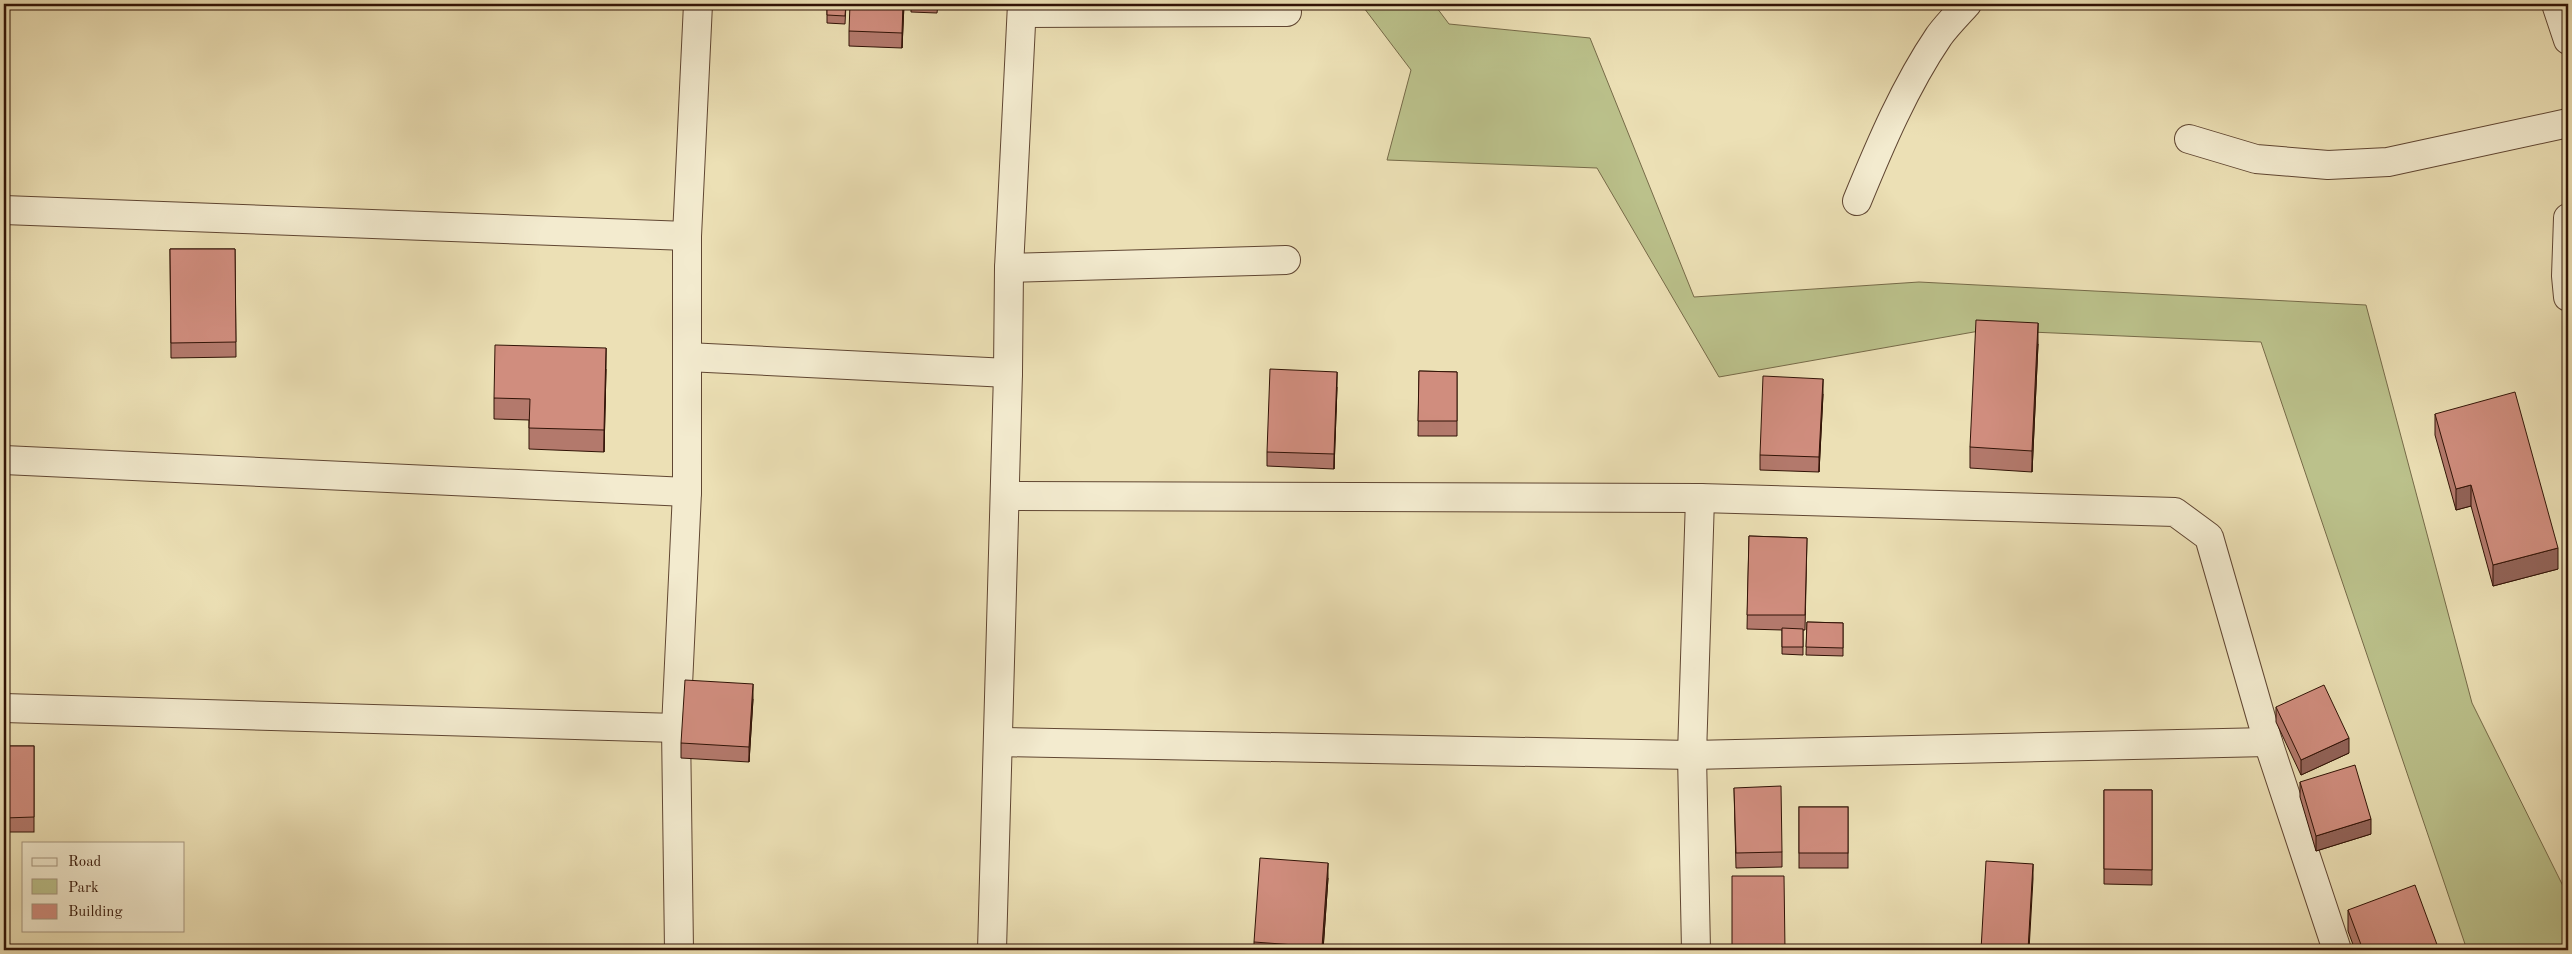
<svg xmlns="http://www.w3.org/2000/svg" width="2572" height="954" viewBox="0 0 2572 954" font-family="'Old Standard TT',serif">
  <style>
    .green { fill: #bbc18b; stroke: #766a48 }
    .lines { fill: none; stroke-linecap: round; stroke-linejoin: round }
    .minor-casing { stroke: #604632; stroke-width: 30 }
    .minor { stroke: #f3ebcf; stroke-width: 28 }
    .wall { fill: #b3796c; stroke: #311306 }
    .shaded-wall { fill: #926358; stroke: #311306 }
    .building { fill: #d08d7e; stroke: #311306 }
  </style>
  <rect width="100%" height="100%" fill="#ece0b5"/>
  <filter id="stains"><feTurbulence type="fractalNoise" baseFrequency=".004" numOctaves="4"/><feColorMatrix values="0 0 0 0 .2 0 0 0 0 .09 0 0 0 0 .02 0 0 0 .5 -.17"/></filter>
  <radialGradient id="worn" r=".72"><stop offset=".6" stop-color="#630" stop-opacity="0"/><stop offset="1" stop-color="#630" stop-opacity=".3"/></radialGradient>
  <!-- green -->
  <path class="green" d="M1361,4H1434L1449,24L1590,38L1694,297L1919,282L2366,305L2472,703L2568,896V950H2467L2261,342L1985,330L1719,377L1597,168L1387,160L1411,70Z"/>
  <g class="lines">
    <!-- minor casing -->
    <g class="minor-casing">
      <g id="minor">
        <path d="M2556,4L2568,40"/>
        <path d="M1022,13L1287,12"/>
        <path d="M2189,139L2256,159L2328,165L2388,162L2568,123"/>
        <path d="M1857,201C1880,145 1905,86 1939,36C1947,25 1958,14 1967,4"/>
        <path d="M4,210L687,236"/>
        <path d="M2568,218L2566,276L2568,297"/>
        <path d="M1009,268L1286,260"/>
        <path d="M687,357L1008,373"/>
        <path d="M4,460L687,492"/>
        <path d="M1005,496L1700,498L2175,512L2209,537L2268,742L2337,950"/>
        <path d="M4,708L676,728"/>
        <path d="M998,742L1692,755L2268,742"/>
        <path d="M679,950L676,728L687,492V236L698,4"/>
        <path d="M992,950L1008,373L1009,268L1022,4"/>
        <path d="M1696,950L1692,755L1700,498"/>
      </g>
    </g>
    <!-- minor -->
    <use href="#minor" class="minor"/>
  </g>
  <!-- wall -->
  <g class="wall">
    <path d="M827,4H846L845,24L827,23Z"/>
    <path d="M904,4L902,48L849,46V31Z"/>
    <path d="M911,4H938L937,13L911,12Z"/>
    <path d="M170,249H235L236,357L171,358Z"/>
    <path d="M2038,344L2032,472L1970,468V447Z"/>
    <path d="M606,369L604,452L529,449V420L494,419V398Z"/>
    <path d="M1419,371L1457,372V436H1418Z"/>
    <path d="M1337,387L1334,469L1267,466V452Z"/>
    <path d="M1823,394L1819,472L1760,470V455Z"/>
    <path d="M2435,414L2558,569L2493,586L2471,506L2456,510L2435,435Z"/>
    <path d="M1749,536L1807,538L1805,630H1803V655L1782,654V630L1747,629Z"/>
    <path d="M1807,622L1843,623V656L1806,655Z"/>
    <path d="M753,699L749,762L681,758V743Z"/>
    <path d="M2276,707L2349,753L2301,775L2276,722Z"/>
    <rect x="4" y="746" width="30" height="86"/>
    <path d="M2300,782L2371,834L2316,851L2300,797Z"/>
    <path d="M1734,788L1782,852V867L1736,868Z"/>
    <path d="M2104,790H2152V885L2104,884Z"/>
    <rect x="1799" y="807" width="49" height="61"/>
    <path d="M1328,878L1323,950H1254V942Z"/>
    <path d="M2348,910L2439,950H2355L2348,931Z"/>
  </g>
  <!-- shaded-wall -->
  <g class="shaded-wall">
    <path d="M903,4H904L902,48V33Z"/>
    <path d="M2038,323V344L2032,472V451Z"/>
    <path d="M606,348V369L604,452V430Z"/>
    <path d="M1337,372V387L1334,469V454Z"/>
    <path d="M1823,379V394L1819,472V457Z"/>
    <path d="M2471,485V506L2456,510V489Z"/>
    <path d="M2558,548V569L2493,586V565Z"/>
    <path d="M753,684V699L749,762V747Z"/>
    <path d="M2349,738V753L2301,775V760Z"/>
    <path d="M2371,819V834L2316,851V836Z"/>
    <path d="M1328,863V878L1323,950H1322Z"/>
    <path d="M2033,864V879L2029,950H2028Z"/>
  </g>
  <!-- building -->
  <g class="building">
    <path d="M827,4H846L845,16L827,15Z"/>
    <path d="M850,4H903L902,33L849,31Z"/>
    <path d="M911,4H937V5Z"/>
    <path d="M170,249H235L236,342L171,343Z"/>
    <path d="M1976,320L2038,323L2032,451L1970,447Z"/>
    <path d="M495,345L606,348L604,430L529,428L530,399L494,398Z"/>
    <path d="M1270,369L1337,372L1334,454L1267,452Z"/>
    <path d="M1419,371L1457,372V421H1418Z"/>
    <path d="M1763,376L1823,379L1819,457L1760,455Z"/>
    <path d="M2515,392L2558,548L2493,565L2471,485L2456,489L2435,414Z"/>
    <path d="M1749,536L1807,538L1805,615H1747Z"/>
    <path d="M1807,622L1843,623V648L1806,647Z"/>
    <path d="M1782,628L1803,629V647H1782Z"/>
    <path d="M685,680L753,684L749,747L681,743Z"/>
    <path d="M2324,685L2349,738L2301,760L2276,707Z"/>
    <path d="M4,746H34V817L4,818Z"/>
    <path d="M2355,765L2371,819L2316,836L2300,782Z"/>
    <path d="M1781,786L1782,852L1736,853L1734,788Z"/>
    <path d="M2104,790H2152V870L2104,869Z"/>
    <rect x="1799" y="807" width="49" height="46"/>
    <path d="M1260,858L1328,863L1322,947L1254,942Z"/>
    <path d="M1986,861L2033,864L2028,950H1981Z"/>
    <path d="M1732,876H1784L1785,950H1732Z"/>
    <path d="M2415,885L2439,950H2363L2348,910Z"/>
  </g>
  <!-- margin -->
  <rect width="2572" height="954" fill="none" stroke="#ece0b5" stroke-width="20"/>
  <rect x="5" y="5" width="2562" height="944" fill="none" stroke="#311306" stroke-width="2.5"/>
  <rect x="10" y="10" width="2552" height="934" fill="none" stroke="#311306"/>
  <!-- legend -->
  <rect x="22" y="842" width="162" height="90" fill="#f3ebcf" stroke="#a5957f"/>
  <rect x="32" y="858" width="25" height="8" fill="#f3ebcf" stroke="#a5957f"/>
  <text x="68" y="866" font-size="15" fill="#311306">Road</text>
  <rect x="32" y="879" width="25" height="15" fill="#bbc18b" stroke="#a5957f"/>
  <text x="68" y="892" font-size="15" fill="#311306">Park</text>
  <rect x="32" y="904" width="25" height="15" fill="#d08d7e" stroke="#a5957f"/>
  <text x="68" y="916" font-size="15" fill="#311306">Building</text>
  <rect width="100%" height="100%" filter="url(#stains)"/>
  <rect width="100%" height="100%" fill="url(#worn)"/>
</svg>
